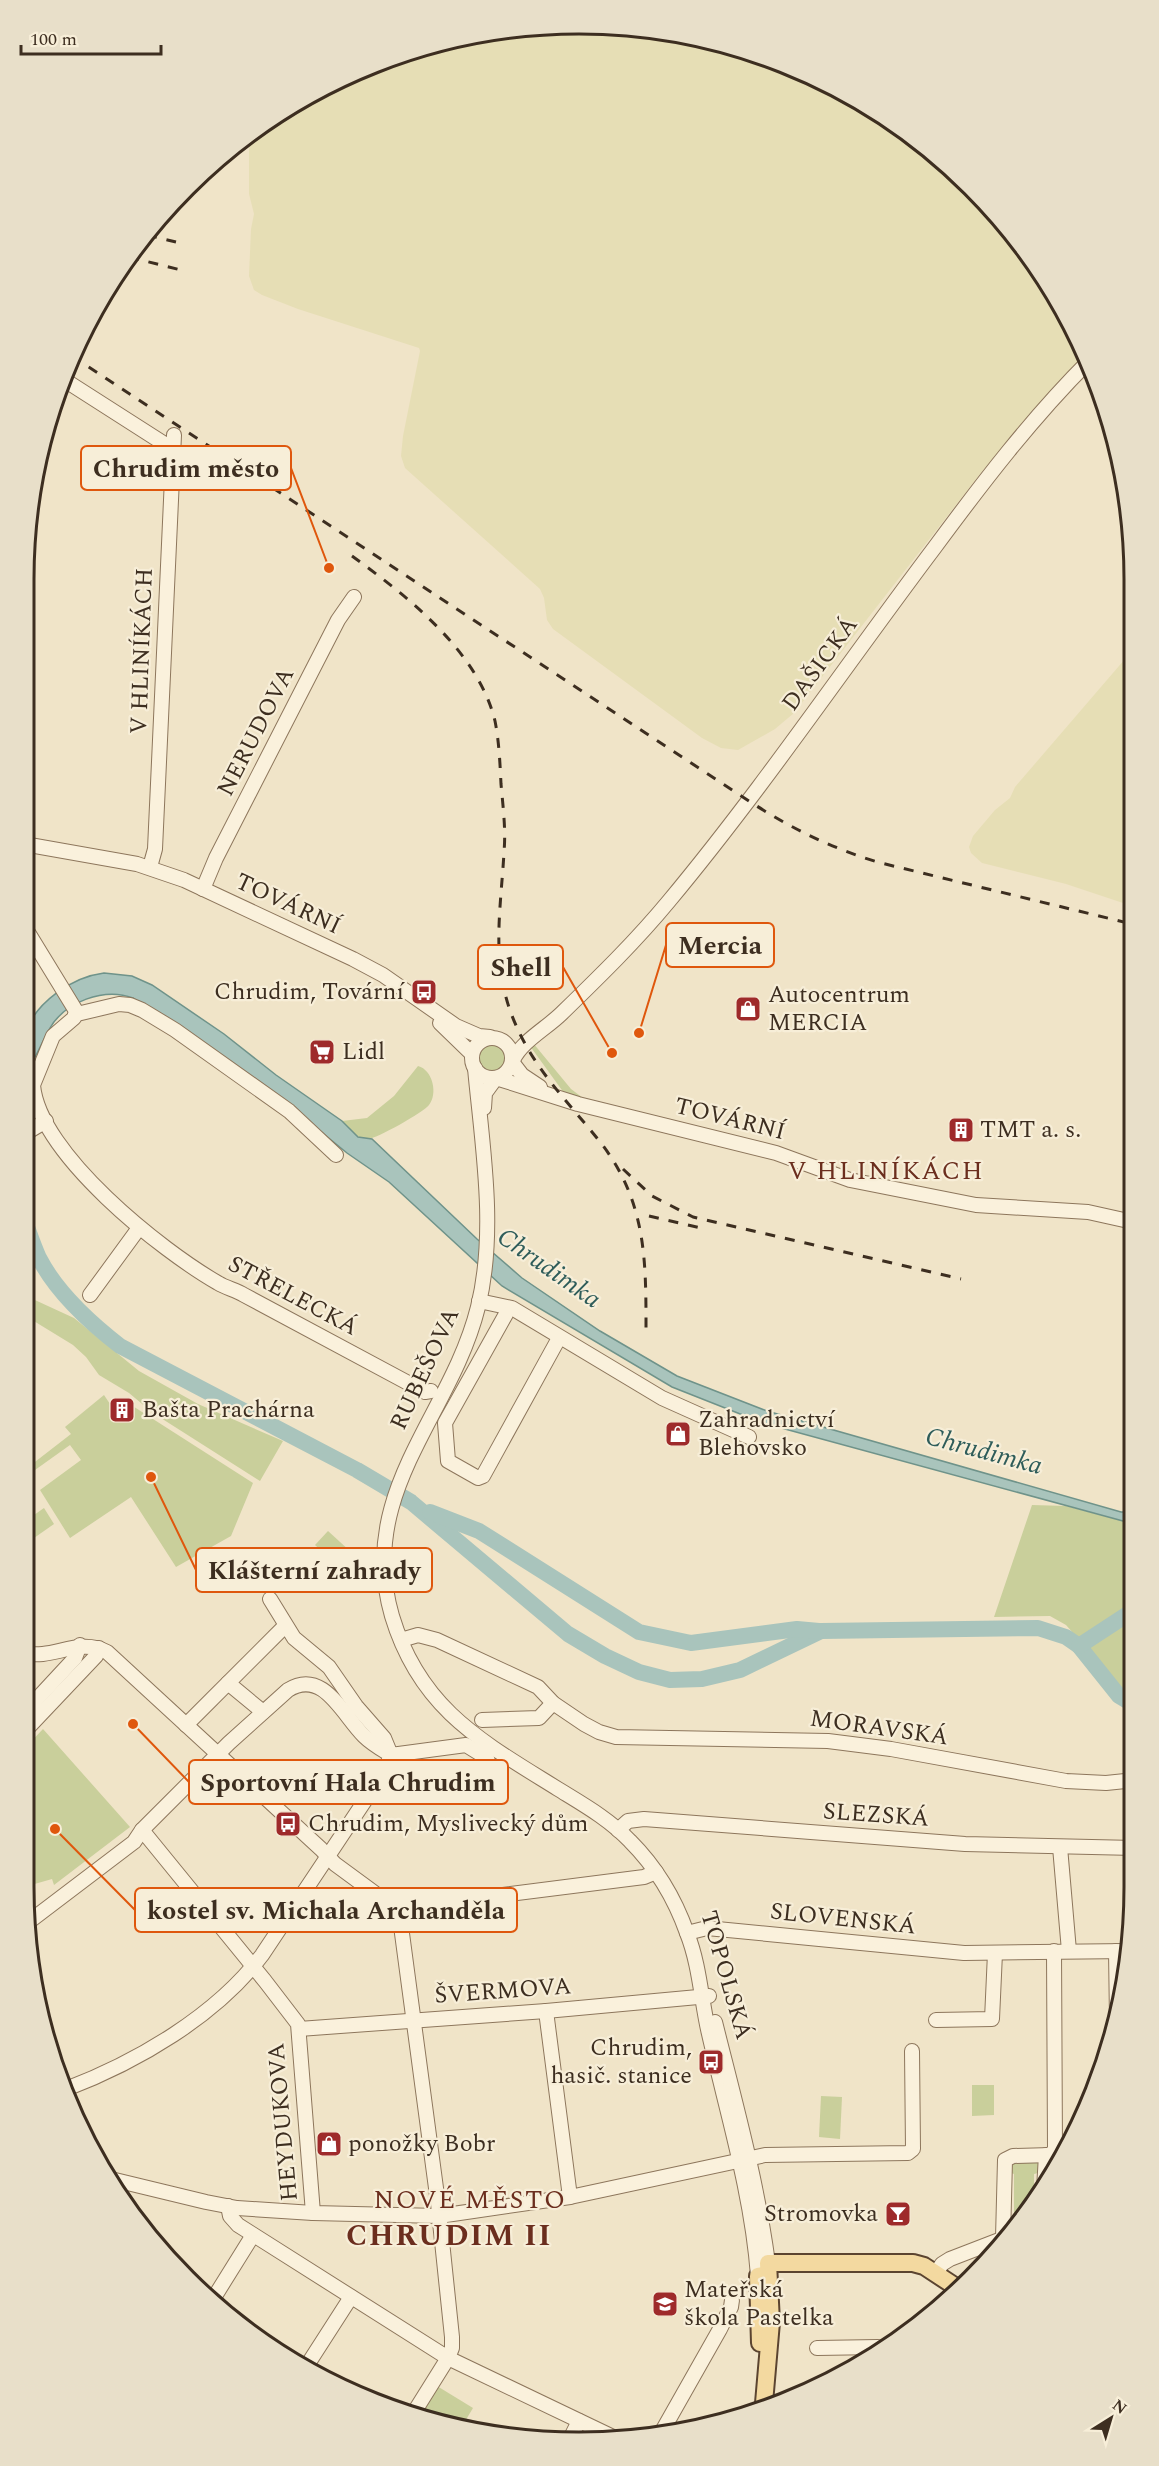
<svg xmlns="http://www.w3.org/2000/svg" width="1159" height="2466" viewBox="0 0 1159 2466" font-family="Spectral,serif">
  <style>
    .farmland { fill: #e6deb5 }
    .green { fill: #c9cf9b }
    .water { fill: #a9c4bc; stroke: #6f938a; stroke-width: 1.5 }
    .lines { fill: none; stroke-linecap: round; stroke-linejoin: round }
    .river { stroke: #a9c4bc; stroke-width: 16 }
    .minor-casing { stroke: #8d765c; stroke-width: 16 }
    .major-casing { stroke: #5b4430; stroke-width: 20 }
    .minor { stroke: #faf1dc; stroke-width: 14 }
    .major { stroke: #f3d9a0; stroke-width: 16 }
    .rail { stroke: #3d2e20; stroke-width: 3; stroke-dasharray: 10 10; stroke-linecap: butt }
    .labels { text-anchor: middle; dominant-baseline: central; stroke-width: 4.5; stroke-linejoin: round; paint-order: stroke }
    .street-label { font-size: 24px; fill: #3d2e20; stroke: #f7eed8 }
    .poi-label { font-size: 24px; fill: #3d2e20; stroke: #f7eed8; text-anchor: start }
    .neighbourhood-label { font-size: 26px; letter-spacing: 1.5px; fill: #6b2e1e; stroke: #f7eed8 }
    .water-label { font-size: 26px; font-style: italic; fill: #2f5d5a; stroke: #f7eed8 }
    .district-label { font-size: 30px; font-weight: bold; letter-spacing: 1.5px; fill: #6b2e1e; stroke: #f7eed8 }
    .rim { fill: none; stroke: #3d2e20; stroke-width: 3 }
    .leader { fill: none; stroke: #df570d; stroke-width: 2 }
    .callout-dot { fill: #df570d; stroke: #f7eed8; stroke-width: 2 }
    .callout { fill: #f7eed8; stroke: #df570d; stroke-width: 2 }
    .callout-label { font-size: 26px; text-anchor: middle; font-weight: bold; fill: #3d2e20 }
  </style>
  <rect width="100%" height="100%" fill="#f0e4c8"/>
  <!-- farmland -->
  <g class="farmland">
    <path d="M580,24L688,35L792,66L918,139L1020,242L1085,354L984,469L794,713L775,729L738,750L721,748L702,738L553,629L547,620L544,598L540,589L405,468L401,456L403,436L420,351L419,348L298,309L262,295L254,290L249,276L251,229L254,214L249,194V135L271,117L367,66L471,35Z"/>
    <path d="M1131,652L1132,906L1066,884L982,863L971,853L969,847L973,836L995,810L1010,798L1015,787Z"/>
  </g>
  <!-- green -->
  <g class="green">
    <path d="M533,1043L571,1089L587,1101L564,1093L530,1046Z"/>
    <circle cx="492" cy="1058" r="13"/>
    <path d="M418,1066C433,1070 438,1094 429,1105C424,1112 376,1139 368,1139C356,1139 349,1129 342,1121L367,1118L394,1096Z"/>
    <path d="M24,1295L74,1318L139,1371L198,1404L283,1441L260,1481L153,1413L129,1393L99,1375L86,1357L73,1345L24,1315Z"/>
    <path d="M104,1395L118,1416L123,1417L128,1415L130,1409L128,1403L253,1483L231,1536L176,1567L131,1497L70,1538L40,1490L81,1460L70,1445L35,1470L31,1465L71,1434L65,1427Z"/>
    <path d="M1032,1505L1066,1506L1134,1524V1702L1066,1625L1050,1616L994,1617Z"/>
    <path d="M44,1508L54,1524L24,1545V1522Z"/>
    <path d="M328,1531L351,1552L338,1566L315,1545Z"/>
    <path d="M43,1729L130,1827L54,1885L52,1879L24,1887V1749Z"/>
    <path d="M972,2085H994V2115L972,2116Z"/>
    <path d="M821,2096L842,2097L840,2139L819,2137Z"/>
    <path d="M1035,2160L1040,2166L1038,2173L1034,2174V2204L1016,2226L1013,2225L1010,2220L1014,2218V2174L1008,2172L1010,2161Z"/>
    <path d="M437,2386L473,2408L461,2428L419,2416Z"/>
  </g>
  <!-- water -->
  <path class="water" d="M104,973L132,976L152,985L224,1034L276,1075L342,1121L358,1137L372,1139L477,1239L522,1278L600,1331L677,1376L767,1411L1121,1512H1134V1524L763,1423L672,1387L502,1286L389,1182L347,1153L292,1108L133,998C104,987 65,1002 50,1028C41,1043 37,1059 24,1071C24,1060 21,1044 25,1033C36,1002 72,977 104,973Z"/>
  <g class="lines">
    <!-- river -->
    <g class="river">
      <path d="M24,1219C29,1232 33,1245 39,1258C57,1293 89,1322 120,1346L357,1470L411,1502L568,1634L605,1656L639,1672L670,1680L702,1679L740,1670L821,1631L1038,1628L1066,1637L1079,1646L1119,1696L1134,1705"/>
      <path d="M430,1512L479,1531L639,1632L691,1643L797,1629L819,1631"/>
      <path d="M1079,1646L1134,1610"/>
    </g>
    <!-- minor casing -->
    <g class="minor-casing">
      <g id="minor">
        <path d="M63,379L163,443L173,447"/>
        <path d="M24,844L137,864L184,880L353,959L383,975L456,1026L479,1036L490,1037"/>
        <path d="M150,867L155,849L174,435"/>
        <path d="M203,889L216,858L338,620L354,597"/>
        <path d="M24,926L76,1011L74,1018L53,1036L33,1085C39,1154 162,1251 218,1283C226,1288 236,1290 244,1295L425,1392L431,1391"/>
        <path d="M77,1014L119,1004L130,1005L142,1010L175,1030L289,1111L336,1155"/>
        <path d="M440,1023L472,1054"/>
        <circle cx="492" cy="1058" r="20"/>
        <path d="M513,1060C522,1041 547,1028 562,1013C599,977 636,941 669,901C763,788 846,665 935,547C983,482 1032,418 1089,361"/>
        <path d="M512,1062L522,1075L540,1087"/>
        <path d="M475,1068C482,1145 497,1230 478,1307C451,1416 356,1492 392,1616C420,1709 481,1741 558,1789C584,1805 609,1819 630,1841C656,1867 675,1899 687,1933C700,1966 701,2000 709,2034C727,2113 752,2194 758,2276"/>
        <path d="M496,1078L578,1104L776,1153L850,1180L976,1205L1088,1212L1133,1222"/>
        <path d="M484,1108L485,1093L496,1078"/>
        <path d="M24,1134L46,1121"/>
        <path d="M90,1295L139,1228"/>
        <path d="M479,1301L512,1308L662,1398L749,1437"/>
        <path d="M506,1314L445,1423L448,1461L478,1478L483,1476L559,1338"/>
        <path d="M270,1599L294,1638L329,1667L356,1706L384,1738L391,1755L466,1745L487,1758L493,1777"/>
        <path d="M401,1640L418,1635L437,1640L538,1687L553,1703L584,1724L599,1732L616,1737L828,1741L891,1749L1066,1781L1106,1783L1135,1780"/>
        <path d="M24,1653C53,1660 78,1637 107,1652L321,1849L335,1864L399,1911L438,2203L452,2337V2348L448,2358L413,2414"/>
        <path d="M228,1683L263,1712"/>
        <path d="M24,1713L75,1658L80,1645"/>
        <path d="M482,1720L539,1718L553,1703"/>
        <path d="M186,1725L285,1626"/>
        <path d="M24,1732L96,1656L99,1648"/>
        <path d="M142,1830L265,1981L298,2024L313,2213"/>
        <path d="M618,1830L628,1821L644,1819L965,1844L1135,1848"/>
        <path d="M1060,1847L1069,1951"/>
        <path d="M399,1911L408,1907L644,1877L656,1872"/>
        <path d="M30,1921L134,1842L142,1830L229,1743L288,1690C323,1668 342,1714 364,1736C372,1744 381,1749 391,1755L384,1772L262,1955C216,2016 137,2062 66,2089"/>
        <path d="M687,1933L707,1928L964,1953L1129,1951"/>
        <path d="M1116,1951L1117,2020"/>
        <path d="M546,2011L570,2197"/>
        <path d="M936,2020L992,2019L995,1953"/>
        <path d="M715,2022C735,2102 757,2181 768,2263L758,2264"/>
        <path d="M299,2029L546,2011L709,1996"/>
        <path d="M115,2180L206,2202L237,2208L313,2213L439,2216L570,2197L765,2155L908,2153L913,2149L912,2051"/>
        <path d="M1044,2189L1046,2155"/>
        <path d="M228,2206L230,2216L238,2225L448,2358L611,2436"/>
        <path d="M1003,2238L1005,2160L1013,2156L1051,2155L1055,2149L1054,1951"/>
        <path d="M936,2273L942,2264L950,2259L1007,2237"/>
        <path d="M215,2296L253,2235"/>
        <path d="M817,2348L878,2347"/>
        <path d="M306,2367L351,2297"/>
        <path d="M572,2435L579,2421"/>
        <path d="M660,2435L720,2329L731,2307L732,2300"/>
      </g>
    </g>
    <!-- major casing -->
    <g class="major-casing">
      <g id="major">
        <path d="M760,2343L758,2276L764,2275"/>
        <path d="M764,2403L771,2322L768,2263H913L924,2266L959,2289"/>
      </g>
    </g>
    <!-- minor -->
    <use href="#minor" class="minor"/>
    <!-- major -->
    <use href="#major" class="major"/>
    <!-- rail -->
    <g class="rail">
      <path d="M147,235L176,242"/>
      <path d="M129,257L185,271"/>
      <path d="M72,356L749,801C790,828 833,849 881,863L1132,924"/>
      <path d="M352,556C407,596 478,651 495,721C499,741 500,763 501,784C503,807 506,829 504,852C501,907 491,959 511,1013C531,1067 566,1099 601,1143C647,1203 646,1262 646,1333"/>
      <path d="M623,1169L652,1196L693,1217L961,1279"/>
      <path d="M649,1216L705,1229"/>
    </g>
  </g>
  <!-- icons -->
  <defs>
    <g id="bus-square" transform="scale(1.35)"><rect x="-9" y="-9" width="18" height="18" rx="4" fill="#9e2a2b" stroke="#f7eed8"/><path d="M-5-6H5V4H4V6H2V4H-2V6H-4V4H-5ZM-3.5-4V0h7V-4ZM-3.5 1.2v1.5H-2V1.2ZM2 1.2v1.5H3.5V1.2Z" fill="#fff"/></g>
    <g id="shop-square" transform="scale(1.35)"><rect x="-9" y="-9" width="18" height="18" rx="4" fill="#9e2a2b" stroke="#f7eed8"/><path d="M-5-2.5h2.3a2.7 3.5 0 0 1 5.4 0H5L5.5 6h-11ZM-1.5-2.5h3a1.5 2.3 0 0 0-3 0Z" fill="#fff"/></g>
    <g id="supermarket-square" transform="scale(1.35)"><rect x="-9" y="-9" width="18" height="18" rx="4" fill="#9e2a2b" stroke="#f7eed8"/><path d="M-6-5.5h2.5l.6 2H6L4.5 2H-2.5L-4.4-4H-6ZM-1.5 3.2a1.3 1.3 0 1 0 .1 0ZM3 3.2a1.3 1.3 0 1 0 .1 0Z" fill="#fff"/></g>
    <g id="building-square" transform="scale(1.35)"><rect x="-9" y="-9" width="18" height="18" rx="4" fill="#9e2a2b" stroke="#f7eed8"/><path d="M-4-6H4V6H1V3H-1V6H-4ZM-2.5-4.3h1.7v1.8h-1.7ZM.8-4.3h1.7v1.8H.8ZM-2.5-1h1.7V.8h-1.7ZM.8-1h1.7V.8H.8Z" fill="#fff"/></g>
    <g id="bar-square" transform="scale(1.35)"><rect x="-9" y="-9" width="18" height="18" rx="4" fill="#9e2a2b" stroke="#f7eed8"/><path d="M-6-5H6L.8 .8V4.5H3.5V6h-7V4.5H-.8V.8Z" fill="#fff"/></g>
    <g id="school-square" transform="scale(1.35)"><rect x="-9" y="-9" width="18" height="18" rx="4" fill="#9e2a2b" stroke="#f7eed8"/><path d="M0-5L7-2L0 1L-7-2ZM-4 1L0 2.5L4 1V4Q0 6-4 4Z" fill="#fff"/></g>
  </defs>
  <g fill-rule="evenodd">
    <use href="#bus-square" x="424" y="992"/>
    <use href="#shop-square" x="748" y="1009"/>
    <use href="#supermarket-square" x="322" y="1052"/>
    <use href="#building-square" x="961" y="1130"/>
    <use href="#building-square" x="122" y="1410"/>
    <use href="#shop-square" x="678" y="1434"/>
    <use href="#bus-square" x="288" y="1824"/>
    <use href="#bus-square" x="711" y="2062"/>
    <use href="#shop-square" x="329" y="2144"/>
    <use href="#bar-square" x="898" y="2214"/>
    <use href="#school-square" x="665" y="2304"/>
  </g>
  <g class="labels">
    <!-- street labels -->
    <g class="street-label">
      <text transform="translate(142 651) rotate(-88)">V HLINÍKÁCH</text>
      <text transform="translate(820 664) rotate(-54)">DAŠICKÁ</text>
      <text transform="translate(256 732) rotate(-63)">NERUDOVA</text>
      <text transform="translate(288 904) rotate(25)">TOVÁRNÍ</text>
      <text transform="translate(730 1119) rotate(14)">TOVÁRNÍ</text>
      <text transform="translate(293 1296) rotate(28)">STŘELECKÁ</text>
      <text transform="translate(425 1369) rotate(-65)">RUBEŠOVA</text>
      <text transform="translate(879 1728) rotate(8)">MORAVSKÁ</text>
      <text transform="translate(876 1815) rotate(4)">SLEZSKÁ</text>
      <text transform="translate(843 1919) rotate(6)">SLOVENSKÁ</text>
      <text transform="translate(726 1975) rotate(74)">TOPOLSKÁ</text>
      <text transform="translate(503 1991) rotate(-4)">ŠVERMOVA</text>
      <text transform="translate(283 2122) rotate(-95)">HEYDUKOVA</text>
    </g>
    <!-- poi labels -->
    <g class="poi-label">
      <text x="404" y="992" text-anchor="end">Chrudim, Tovární</text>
      <text x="768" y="995">Autocentrum<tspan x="768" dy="28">MERCIA</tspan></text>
      <text x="342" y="1052">Lidl</text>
      <text x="980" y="1130">TMT a. s.</text>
      <text x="142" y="1410">Bašta Prachárna</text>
      <text x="698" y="1420">Zahradnictví<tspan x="698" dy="28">Blehovsko</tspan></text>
      <text x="308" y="1824">Chrudim, Myslivecký dům</text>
      <text x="692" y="2048" text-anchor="end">Chrudim,<tspan x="692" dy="28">hasič. stanice</tspan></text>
      <text x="348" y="2144">ponožky Bobr</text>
      <text x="878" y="2214" text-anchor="end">Stromovka</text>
      <text x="684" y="2290">Mateřská<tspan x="684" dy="28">škola Pastelka</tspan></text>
    </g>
    <!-- neighbourhood labels -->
    <g class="neighbourhood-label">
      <text x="886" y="1171">V HLINÍKÁCH</text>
      <text x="470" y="2200">NOVÉ MĚSTO</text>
    </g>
    <!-- water labels -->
    <g class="water-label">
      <text transform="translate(549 1268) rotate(35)">Chrudimka</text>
      <text transform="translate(984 1451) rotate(15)">Chrudimka</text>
    </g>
    <!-- district labels -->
    <g class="district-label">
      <text x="449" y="2236">CHRUDIM II</text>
    </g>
  </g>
  <!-- crop -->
  <path d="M0 0H1159V2466H0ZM579 34H579A545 545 0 0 1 1124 579V1887A545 545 0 0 1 579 2432H579A545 545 0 0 1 34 1887V579A545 545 0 0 1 579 34Z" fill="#e8dfc9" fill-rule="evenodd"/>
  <path class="rim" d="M579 34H579A545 545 0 0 1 1124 579V1887A545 545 0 0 1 579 2432H579A545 545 0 0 1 34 1887V579A545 545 0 0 1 579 34Z"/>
  <!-- callouts -->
  <path class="leader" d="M329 568L291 468M639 1033L666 945M612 1053L563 967M151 1477L196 1570M133 1724L189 1782M55 1829L135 1910"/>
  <g class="callout-dot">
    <circle cx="329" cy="568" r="6"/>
    <circle cx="639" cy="1033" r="6"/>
    <circle cx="612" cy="1053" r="6"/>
    <circle cx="151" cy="1477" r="6"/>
    <circle cx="133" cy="1724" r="6"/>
    <circle cx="55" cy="1829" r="6"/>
  </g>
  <g class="callout">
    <rect x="81" y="446" width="210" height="44" rx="6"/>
    <rect x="666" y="923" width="108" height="44" rx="6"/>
    <rect x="478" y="945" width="85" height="44" rx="6"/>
    <rect x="196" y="1548" width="236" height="44" rx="6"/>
    <rect x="189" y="1760" width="319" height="44" rx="6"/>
    <rect x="135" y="1888" width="382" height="44" rx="6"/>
  </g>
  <g class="callout-label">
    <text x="186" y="477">Chrudim město</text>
    <text x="720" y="954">Mercia</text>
    <text x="521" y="976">Shell</text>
    <text x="314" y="1579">Klášterní zahrady</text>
    <text x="348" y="1791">Sportovní Hala Chrudim</text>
    <text x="326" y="1919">kostel sv. Michala Archanděla</text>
  </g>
  <!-- north arrow -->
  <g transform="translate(1111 2418) rotate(37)" stroke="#f7eed8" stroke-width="4.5" paint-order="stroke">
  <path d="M0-4.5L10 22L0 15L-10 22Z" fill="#3d2e20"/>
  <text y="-9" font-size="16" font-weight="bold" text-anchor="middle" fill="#3d2e20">N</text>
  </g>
  <!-- scale -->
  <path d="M21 45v9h140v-9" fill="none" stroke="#3d2e20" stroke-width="3"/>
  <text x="30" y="45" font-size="18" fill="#3d2e20" stroke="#f7eed8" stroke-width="4.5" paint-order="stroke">100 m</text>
</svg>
